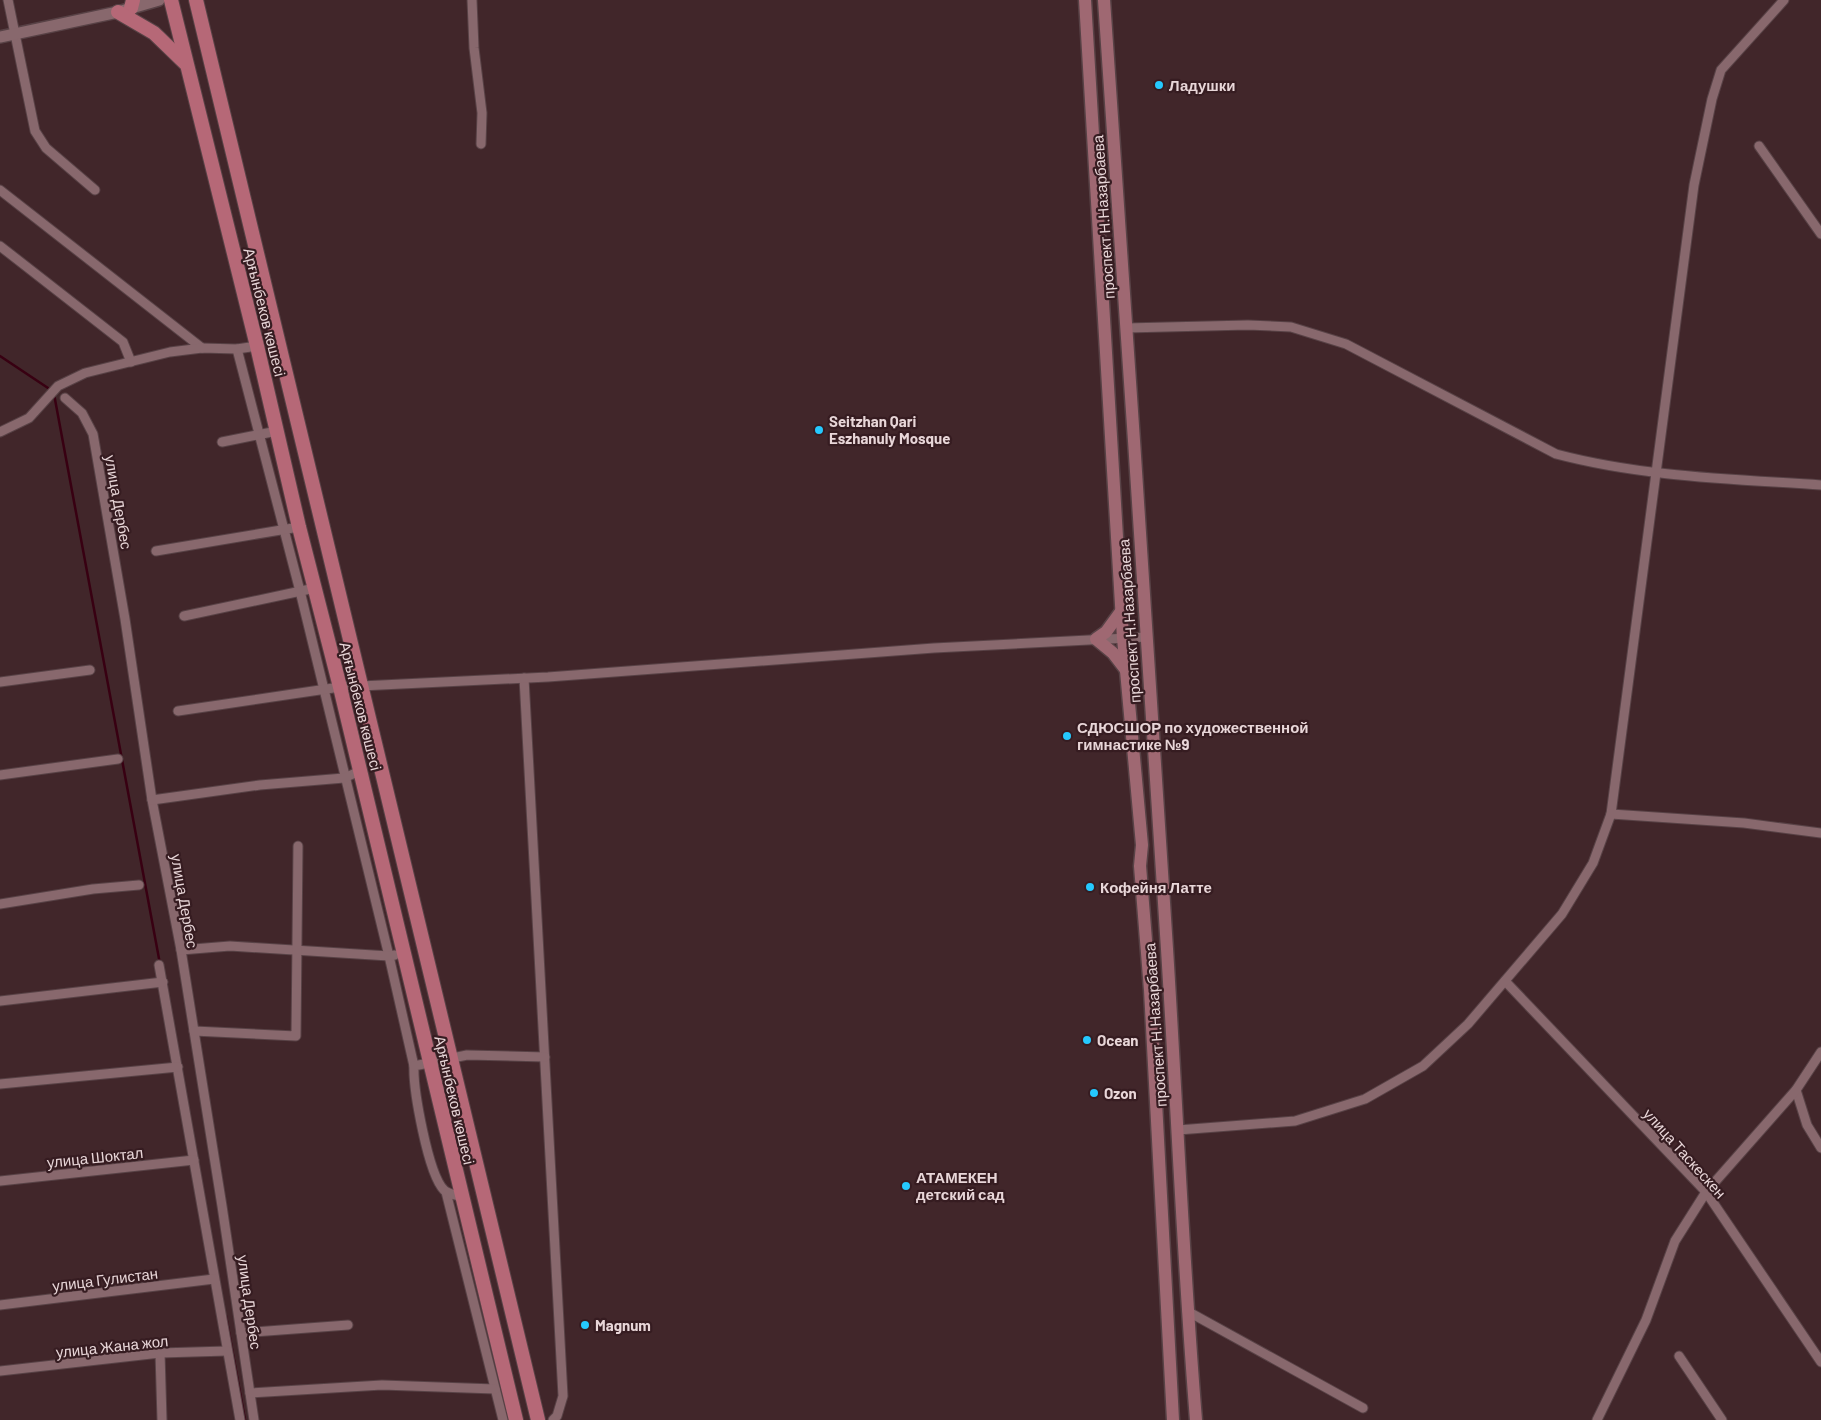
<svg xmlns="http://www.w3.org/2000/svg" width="1821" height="1420" viewBox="0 0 1821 1420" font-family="Barlow,sans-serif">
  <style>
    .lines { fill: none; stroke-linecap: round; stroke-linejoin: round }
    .stream { stroke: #380012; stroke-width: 2.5 }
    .minor-casing { stroke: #584246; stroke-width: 11 }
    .tertiary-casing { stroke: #584246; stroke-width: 14 }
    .secondary-casing { stroke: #584246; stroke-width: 15 }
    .primary-casing { stroke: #584246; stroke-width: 16 }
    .minor { stroke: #88686d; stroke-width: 9 }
    .tertiary { stroke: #88686d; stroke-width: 11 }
    .secondary { stroke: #9f6872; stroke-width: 12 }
    .primary { stroke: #b66877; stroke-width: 14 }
    .poi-dot { fill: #25c9fe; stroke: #361c21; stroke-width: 2 }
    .labels { text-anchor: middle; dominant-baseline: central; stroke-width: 4.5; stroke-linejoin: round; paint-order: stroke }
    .poi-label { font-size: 15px; font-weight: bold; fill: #e8d6d8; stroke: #361c21; text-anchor: start }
    .street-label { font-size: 15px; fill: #e8d6d8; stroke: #361c21 }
  </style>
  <rect width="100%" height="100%" fill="#41262a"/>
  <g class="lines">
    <!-- stream -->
    <g class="stream">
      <path d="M0,356L51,390"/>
      <path d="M54,394L160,964"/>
      <path d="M226,1316L245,1420"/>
    </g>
    <!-- minor casing -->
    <g class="minor-casing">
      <g id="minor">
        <path d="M8,0L35,131L46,148L95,190"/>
        <path d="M472,0L474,48L482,113L481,144"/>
        <path d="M1759,146L1821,234"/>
        <path d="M0,190L202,348"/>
        <path d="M0,246L123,342L131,362"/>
        <path d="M1126,328L1248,325L1291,327L1346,344L1556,454C1643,477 1732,479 1821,485"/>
        <path d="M237,349L300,591L389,956L414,1066"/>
        <path d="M65,398L82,413L93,434L125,619L152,800L181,950L222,1206L254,1420"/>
        <path d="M0,432L29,418L58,386L85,373L170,352L202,348L237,349L257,346"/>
        <path d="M222,442L277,431"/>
        <path d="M156,551L299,527"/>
        <path d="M184,616L315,588"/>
        <path d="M524,678L563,1396L557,1416L553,1420"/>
        <path d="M0,682L90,670"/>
        <path d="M178,711L340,687L548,677L934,648L1147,637"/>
        <path d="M0,775L118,759"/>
        <path d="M152,800L260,785L344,778L360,771"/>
        <path d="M1611,814L1694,185L1712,99L1721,70L1784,0"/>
        <path d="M0,904L93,889L139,885"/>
        <path d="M181,950L230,946L389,956L395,955"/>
        <path d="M159,965L240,1420"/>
        <path d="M1505,981L1706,1192L1821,1362"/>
        <path d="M0,1001L163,982"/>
        <path d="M194,1031L296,1036L298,846"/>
        <path d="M0,1084L178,1067"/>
        <path d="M1796,1090L1807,1125L1821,1148"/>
        <path d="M1178,1130L1295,1121L1365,1099L1423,1066L1468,1024L1562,914L1593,863L1611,814L1744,823L1821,833"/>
        <path d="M0,1181L194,1160"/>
        <path d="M446,1192L503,1420"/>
        <path d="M462,1197C456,1195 448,1194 444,1190C428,1174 413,1089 414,1066L467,1055L545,1057"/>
        <path d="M0,1305L214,1279"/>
        <path d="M1187,1311L1363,1408"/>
        <path d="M241,1333L348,1325"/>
        <path d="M160,1353L162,1420"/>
        <path d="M1679,1356L1722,1420"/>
        <path d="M0,1371L160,1353L227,1351"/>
        <path d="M250,1393L382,1385L495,1389"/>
        <path d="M1597,1420L1646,1320L1675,1241L1706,1192L1796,1090L1821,1052"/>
      </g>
    </g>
    <!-- tertiary casing -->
    <g class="tertiary-casing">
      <path id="tertiary" d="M0,37L118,12L159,0"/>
    </g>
    <!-- secondary casing -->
    <g class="secondary-casing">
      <g id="secondary">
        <path d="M1085,0L1123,638L1142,845L1140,866L1150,990L1173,1420"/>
        <path d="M1104,0C1126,316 1147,633 1167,949C1177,1106 1183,1263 1196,1420"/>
        <path d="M1122,610L1106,632L1096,639L1113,653L1126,670"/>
      </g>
    </g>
    <!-- primary casing -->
    <g class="primary-casing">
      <g id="primary">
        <path d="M171,0L257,346L299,527L340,687L516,1420"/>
        <path d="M196,0L538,1420"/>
        <path d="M131,8L133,0"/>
        <path d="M118,12L154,33L185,63"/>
      </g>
    </g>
    <!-- minor -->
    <use href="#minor" class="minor"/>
    <!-- tertiary -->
    <use href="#tertiary" class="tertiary"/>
    <!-- secondary -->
    <use href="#secondary" class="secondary"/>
    <!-- primary -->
    <use href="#primary" class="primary"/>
  </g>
  <!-- markers -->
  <g class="poi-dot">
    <circle cx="1159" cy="85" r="5"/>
    <circle cx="819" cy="430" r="5"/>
    <circle cx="1067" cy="736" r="5"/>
    <circle cx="1090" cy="887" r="5"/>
    <circle cx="1087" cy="1040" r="5"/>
    <circle cx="1094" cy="1093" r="5"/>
    <circle cx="906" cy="1186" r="5"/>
    <circle cx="585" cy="1325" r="5"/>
  </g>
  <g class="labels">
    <!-- poi labels -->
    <g class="poi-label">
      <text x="1169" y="85">Ладушки</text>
      <text x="829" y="421">Seitzhan Qari<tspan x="829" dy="17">Eszhanuly Mosque</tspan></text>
      <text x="1077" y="727">СДЮСШОР по художественной<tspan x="1077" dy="17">гимнастике №9</tspan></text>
      <text x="1100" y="887">Кофейня Латте</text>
      <text x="1097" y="1040">Ocean</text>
      <text x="1104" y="1093">Ozon</text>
      <text x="916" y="1177">АТАМЕКЕН<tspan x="916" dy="17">детский сад</tspan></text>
      <text x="595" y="1325">Magnum</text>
    </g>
    <!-- street labels -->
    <g class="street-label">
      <text transform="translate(1103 217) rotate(-94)">проспект Н.Назарбаева</text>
      <text transform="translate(265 312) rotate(76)">Арғынбеков көшесі</text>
      <text transform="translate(119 502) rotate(80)">улица Дербес</text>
      <text transform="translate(1129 621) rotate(-94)">проспект Н.Назарбаева</text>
      <text transform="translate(361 706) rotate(76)">Арғынбеков көшесі</text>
      <text transform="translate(185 901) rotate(80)">улица Дербес</text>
      <text transform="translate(1155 1025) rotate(-94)">проспект Н.Назарбаева</text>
      <text transform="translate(455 1100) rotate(77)">Арғынбеков көшесі</text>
      <text transform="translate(1685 1153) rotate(48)">улица Таскескен</text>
      <text transform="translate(95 1157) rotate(-6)">улица Шоктал</text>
      <text transform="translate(105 1279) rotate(-7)">улица Гулистан</text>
      <text transform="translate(250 1302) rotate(82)">улица Дербес</text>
      <text transform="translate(112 1346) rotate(-6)">улица Жана жол</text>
    </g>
  </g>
</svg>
